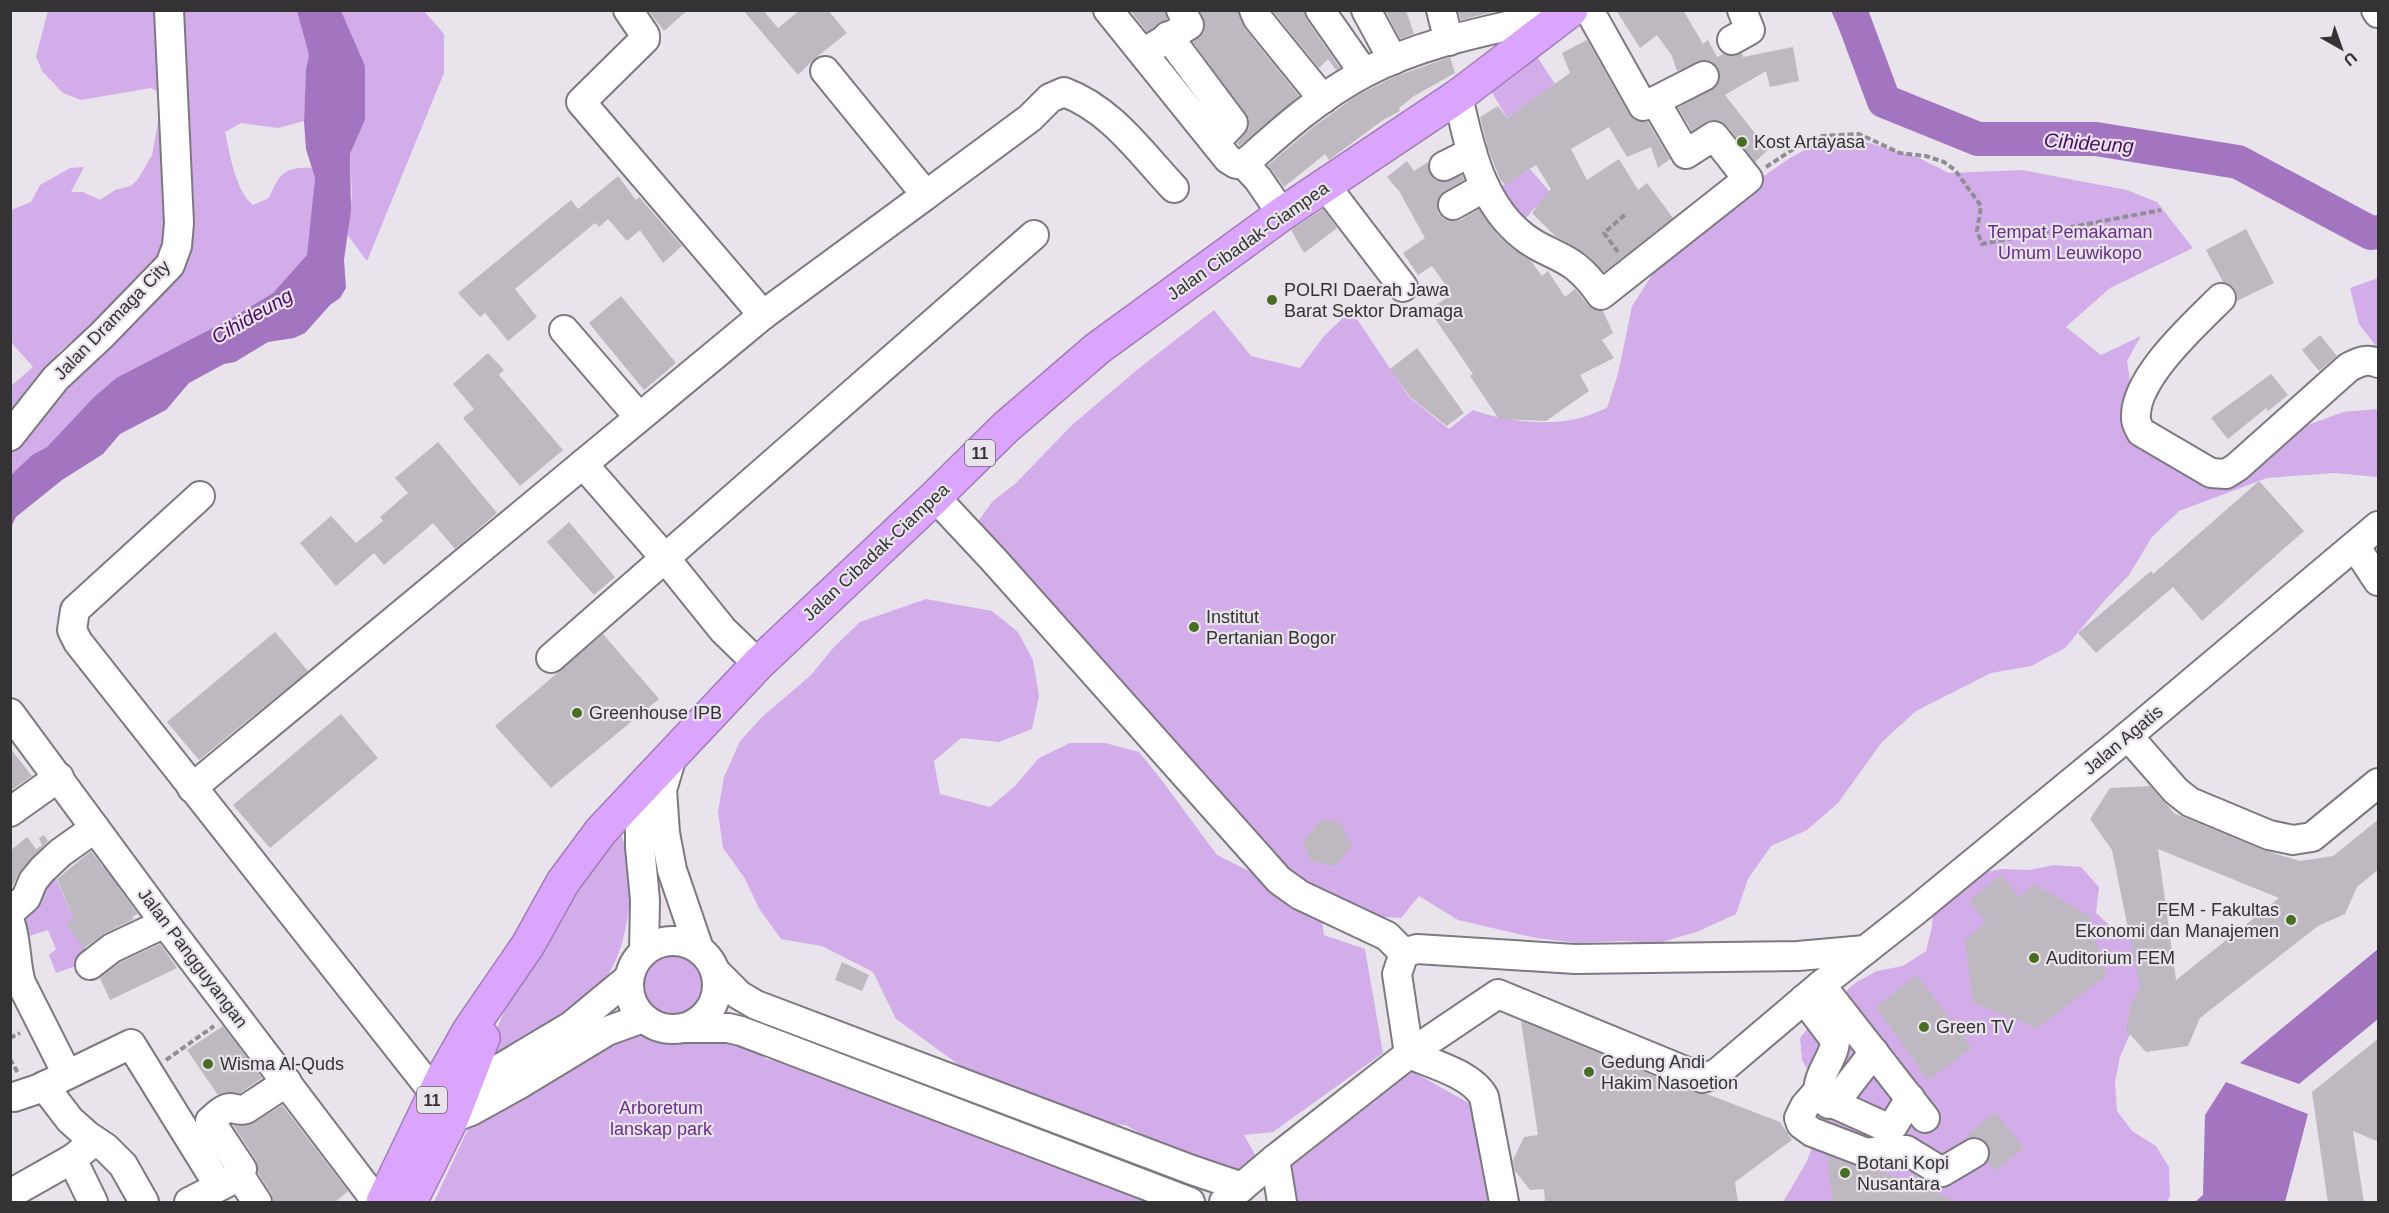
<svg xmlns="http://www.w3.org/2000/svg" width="2389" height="1213" viewBox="0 0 2389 1213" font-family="Helvetica,sans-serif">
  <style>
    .green { fill: #d2adea }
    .water { fill: #a374c0 }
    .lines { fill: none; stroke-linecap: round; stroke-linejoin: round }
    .river { stroke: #a374c0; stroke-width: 34 }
    .building { fill: #beb9c1; fill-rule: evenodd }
    .minor-casing { stroke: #7e7981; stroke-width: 32 }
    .highway-casing { stroke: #a17cb7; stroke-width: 36 }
    .path { stroke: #918e93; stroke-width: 4; stroke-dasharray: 6 3; stroke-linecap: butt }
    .minor { stroke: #fff; stroke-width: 28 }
    .highway { stroke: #dba4fd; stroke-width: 33 }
    .poi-dot { fill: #496d25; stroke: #e9e4ec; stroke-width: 2 }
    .labels { text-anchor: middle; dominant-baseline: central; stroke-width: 4.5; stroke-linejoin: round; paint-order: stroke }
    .shield { fill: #e9e4ec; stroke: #6a676c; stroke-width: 1.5 }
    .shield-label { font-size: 16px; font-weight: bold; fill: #343235 }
    .poi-label { font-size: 18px; fill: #343235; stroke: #e9e4ec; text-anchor: start }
    .park-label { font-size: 18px; fill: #692e89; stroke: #e9e4ec }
    .street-label { font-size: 18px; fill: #343235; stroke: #e9e4ec }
    .water-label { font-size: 20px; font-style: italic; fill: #4d0a6a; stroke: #e9e4ec }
  </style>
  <rect width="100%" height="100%" fill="#e9e4ec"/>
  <!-- green -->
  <g class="green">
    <path d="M48,11H158L170,232L161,259L125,296L59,352L29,403L11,424V386L33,367L11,342V210L31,202L40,185L70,168L84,167L71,192H83L100,200L115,190L131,186L138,179L152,155L163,95L151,88L81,100L63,93L42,71L36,56Z"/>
    <path d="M180,11H297L309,55L306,69L304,121L278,128L241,123L225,132C230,153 235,191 253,205L269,198C279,174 285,166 312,168L315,178L308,255L273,293L232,318L116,378L93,398L47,447L32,455L11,475V445L177,273Z"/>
    <path d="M341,11H424L444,34V73L367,261L346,233L352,196L350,154L365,120L364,106Z"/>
    <path d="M1536,55L1555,84L1507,118L1490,89Z"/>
    <path d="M1822,140L1866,142L1919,158L1949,173L2022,170L2127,190L2157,202L2193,248L2110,288L2066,327L2101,355L2141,336L2127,361L2131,386L2122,416L2189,471L2277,446L2308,425L2343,412L2378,409V477L2335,473L2267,478L2179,511L2152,537L2129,575L2105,600L2065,648L2031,666L1991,673L1916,711L1882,742L1838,803L1807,830L1771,846L1748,879L1736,914L1699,931L1659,943L1620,941L1578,943L1536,938L1458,920L1419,896L1401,918L1321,913L1324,935L1365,949L1383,1053L1273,1132L1244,1135L1258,1160L1228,1175L1167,1150L1126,1125L1086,1123L982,1085L955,1062L896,1019L873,972L822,946L781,939L760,910L744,877L723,848L718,812L724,777L740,741L762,717L811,675L834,647L860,622L926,599L992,611L1018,632L1033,660L1039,696L1032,729L999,742L961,738L934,761L940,794L990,807L1015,786L1039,758L1070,743H1105L1139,752L1160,778L1217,855L1247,870L1266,872L977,523L992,502L1016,483L1072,425L1138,369L1214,310L1251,356L1300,368L1324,336L1344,317L1357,319L1409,397L1449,429L1473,410C1504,421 1543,426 1576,419C1587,417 1598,411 1607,408L1618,374L1632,306L1654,272L1754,183L1790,158Z"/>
    <path d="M1530,169L1562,206L1547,221L1535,207L1519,227L1493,192Z"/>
    <path d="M2378,278V349L2359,324L2350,288Z"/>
    <path d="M620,830C623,840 627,850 628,861C634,899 626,958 599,987C573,1016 522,1039 488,1060V1049L526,961Z"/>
    <path d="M109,863L122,885L67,924L85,949L84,963L56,973L49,955L56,949L48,930L20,939L13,912L51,867L71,912L80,883Z"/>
    <path d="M2054,865L2081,867L2099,887L2096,913L2116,931L2143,937L2140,1011L2120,1057L2115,1083L2117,1111L2132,1131L2156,1146L2169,1167L2170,1196L2167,1202H1783L1807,1161L1816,1136L1821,1108L1813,1080L1802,1060L1800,1038L1815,1019L1855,983L1877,971L1903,966L1926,951L1932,927L1933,903L1975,874L2001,869L2029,870Z"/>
    <circle cx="668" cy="982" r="34"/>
    <path d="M627,1033L714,1036L757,1050L766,1059L794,1065L1186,1202H434L474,1116Z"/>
    <path d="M1410,1070L1483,1111L1494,1202H1291L1282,1166Z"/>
  </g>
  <!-- water -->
  <g class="water">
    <path d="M297,11H341L365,66V120L350,154L351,210L344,260L346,288L340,298L330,305L305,333L294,338L268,342L235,362L224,364L189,383L166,410L120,434L103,454L62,480L16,517L11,527V475L32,455L47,447L93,398L116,378L232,318L273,293L307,255L315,178L306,149L304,121L306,69L309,55Z"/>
    <path d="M1831,11H1864L1885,73L1904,100L1895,117L1878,106L1864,81Z"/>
    <path d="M2378,949V1019L2299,1084L2240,1063Z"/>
    <path d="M2226,1082L2308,1114L2285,1202H2195L2203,1195L2205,1115Z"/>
  </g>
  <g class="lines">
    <!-- river -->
    <path class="river" d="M1850,10L1884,101L1978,139H2096L2238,162L2371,233L2378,232"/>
  </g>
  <!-- building -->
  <g class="building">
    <path d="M648,10H688L664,31Z"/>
    <path d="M743,10H763L778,28L800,10H828L847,33L814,59L798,75Z"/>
    <path d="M1130,10H1165L1167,19L1147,32Z"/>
    <path d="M1200,10H1238L1245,29L1299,96L1239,146L1237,143L1249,128V120L1193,42L1203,34L1205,26Z"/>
    <path d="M1272,10H1304L1306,19L1340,68L1336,70L1328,59L1319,68Z"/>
    <path d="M1385,10H1406L1414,34L1400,39Z"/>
    <path d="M1458,10H1501L1461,20Z"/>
    <path d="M1616,10H1683L1703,44L1708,40L1717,57L1723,54L1732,56L1742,53L1743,57L1793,47L1799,81L1770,87L1766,71L1725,95L1768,150L1755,162L1727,126L1720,121L1713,120L1706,122L1692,131L1678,108L1717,85L1720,77L1718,68L1712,62L1704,60L1677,71L1672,56L1657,35L1640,48Z"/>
    <path d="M1587,40L1629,114L1635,120L1648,122L1670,159L1658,168L1651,147L1627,157L1609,127L1571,149L1587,180L1619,159L1638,190L1647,183L1673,218L1604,272L1586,254L1555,236L1532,213L1551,189L1536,165L1505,185L1500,179L1488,149L1480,117L1498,106L1507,118L1570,73L1562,53Z"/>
    <path d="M1450,57L1455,73L1414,96L1399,108L1400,111L1383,120L1329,160L1325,154L1284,187L1268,165L1312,128L1356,96L1394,77Z"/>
    <path d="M1407,161L1414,171L1428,162L1430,174L1435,180L1442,182L1462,175L1464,180L1445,191L1439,197L1437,205L1438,213L1444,219L1452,221L1461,220L1479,209L1498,236L1514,250L1531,261L1542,276L1548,271L1565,297L1575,289L1588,305L1595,310L1603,311L1613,333L1602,340L1614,358L1580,375L1589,391L1546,421L1499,419L1470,376L1473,374L1429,310L1452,294L1432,266L1418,275L1403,253L1425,238L1399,191L1387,177Z"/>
    <path d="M618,176L636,200L639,197L682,246L663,263L640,230L627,241L608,219L599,227L595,223L515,289L537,317L508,341L485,313L480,317L458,293L571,200L578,209Z"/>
    <path d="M1323,209L1337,228L1304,253L1291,230Z"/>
    <path d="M2246,229L2274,283L2237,301V294L2233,287L2223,282L2206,250Z"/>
    <path d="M621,296L676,363L644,390L589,323Z"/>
    <path d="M2320,335L2337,356L2319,371L2302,350Z"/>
    <path d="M1417,348L1464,413L1447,426L1410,397L1390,369Z"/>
    <path d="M488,353L504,370L499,375L563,450L520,486L463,418L474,409L453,384Z"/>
    <path d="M2271,374L2288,395L2268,411L2266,408L2228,439L2211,418Z"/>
    <path d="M438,442L497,513L455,549L433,523L384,565L374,553L336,586L300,543L331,516L356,543L383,521L380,517L408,493L395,478Z"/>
    <path d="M2259,481L2304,531L2202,621L2173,587L2096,653L2078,633L2151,571L2153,574Z"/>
    <path d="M569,522L615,577L594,595L547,542Z"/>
    <path d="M275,632L308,671L199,760L167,722Z"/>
    <path d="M603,634L659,699L551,788L495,726Z"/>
    <path d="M341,714L378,758L270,848L233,805Z"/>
    <path d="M10,748L32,776L10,791Z"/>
    <path d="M2150,786L2174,813L2263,850L2300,861L2333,856L2379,819V869L2357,887L2345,914L2318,926L2200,1018L2188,1046L2146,1052L2126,1030L2131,1004L2140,987L2112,850L2090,819L2110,788ZM2158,849L2279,898L2176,980Z"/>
    <path d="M1322,819L1341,823L1352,846L1335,866L1311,861L1303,841Z"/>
    <path d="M44,835L48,841L20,871L10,890V851L27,837L36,849L42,845L39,838Z"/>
    <path d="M91,851L138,914L132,917L134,919L105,933L84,948L66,924L74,919L57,879Z"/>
    <path d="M2001,875L2019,897L2034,884L2090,916L2106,976L2037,1028L1973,1003L1965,940L1986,922L1969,901Z"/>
    <path d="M160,944L177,968L110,1000L100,978L121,962Z"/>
    <path d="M842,962L869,975L862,991L835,980Z"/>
    <path d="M1917,975L1972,1048L1928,1080L1876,1007Z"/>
    <path d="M1521,1021L1696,1093L1707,1094L1780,1122L1792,1140L1735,1182L1738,1203H1545L1544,1189L1530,1190L1515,1171L1513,1160L1524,1137L1538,1135Z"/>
    <path d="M223,1026L262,1078L240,1093L229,1092L218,1095L187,1050Z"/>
    <path d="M2379,1038V1142L2353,1131L2364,1203H2328L2312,1092Z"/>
    <path d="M282,1105L348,1191L334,1203H273L271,1193L258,1173L256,1160L233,1125H250Z"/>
    <path d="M1995,1112L2024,1148L1995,1171L1988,1162L1990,1153L1988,1144L1982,1138H1970L1967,1135Z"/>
    <path d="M1827,1156L1861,1168H1874L1961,1203H1833Z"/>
  </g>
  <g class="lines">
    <!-- minor casing -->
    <g class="minor-casing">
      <g id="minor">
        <path d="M628,10L645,35V39L581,102L763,315"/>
        <path d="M1108,10L1228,159L1236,164H1244"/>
        <path d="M1254,10L1258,19L1323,99"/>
        <path d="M1320,10L1364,73"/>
        <path d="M1366,10L1393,60"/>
        <path d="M1441,10L1449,41"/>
        <path d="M2376,10L2378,13"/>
        <path d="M1168,36L1233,123L1215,142"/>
        <path d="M1732,40L1750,30L1742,10"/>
        <path d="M1153,47L1189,25L1181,10"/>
        <path d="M1458,96C1469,146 1481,204 1524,237C1540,250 1561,255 1576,267C1586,275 1594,285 1601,295L1748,179L1714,136L1686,154L1655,101L1643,106L1589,10"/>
        <path d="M1655,101L1704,76"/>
        <path d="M1444,166L1472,152"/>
        <path d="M1325,185L1403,287"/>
        <path d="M926,195L1030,118L1050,98L1064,92C1112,110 1140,152 1174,188"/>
        <path d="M1453,205L1485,187"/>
        <path d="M1282,214L1258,179L1244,164C1281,131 1320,96 1364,73C1426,40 1498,29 1565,13"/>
        <path d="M2221,298C2195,324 2133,379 2136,419C2136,423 2139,428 2141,432L2211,473L2226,474L2237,467L2349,367C2359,362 2367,358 2378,363"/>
        <path d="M564,330L639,417"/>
        <path d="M10,436L56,378L102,335L170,265L177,246L179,223L169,10"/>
        <path d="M583,464L665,558L723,630L758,664"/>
        <path d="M200,496L75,610L72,630L78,642L435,1094"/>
        <path d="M935,497L993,559L1279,880L1300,895L1387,936L1404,953"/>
        <path d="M2355,546L2378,581"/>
        <path d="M551,658L1034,235"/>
        <path d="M10,713L165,923L377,1202"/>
        <path d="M2128,736L2176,791L2190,802L2269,835L2293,840L2312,837L2378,783"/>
        <path d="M673,753L662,790L665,833L672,870L699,949"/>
        <path d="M640,787V847L645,900L644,952"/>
        <path d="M192,788L763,315L926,195L825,71"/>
        <path d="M10,812L59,777"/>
        <path d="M10,912L26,898L33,881L42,870L60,853L95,828"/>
        <path d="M10,922C17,942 15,963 21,983L67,1074"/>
        <circle cx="673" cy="985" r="44"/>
        <path d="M90,965L112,948L165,923"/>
        <path d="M716,972L739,995L756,1005L1192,1170L1242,1187"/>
        <path d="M1821,985L1925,1118"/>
        <path d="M1804,999L1835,1040C1836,1061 1802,1088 1829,1104"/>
        <path d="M685,1028H728L741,1031L1190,1202"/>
        <path d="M1874,1052L1836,1101L1837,1105L1888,1128L1893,1126L1910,1098"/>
        <path d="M1409,1054L1397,974L1404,953L1417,949L1575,959L1798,956L1865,950"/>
        <path d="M1409,1054C1432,1064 1472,1074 1484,1097L1504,1202"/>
        <path d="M453,1083L464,1090L571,1026L629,978"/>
        <path d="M44,1086L70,1120L88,1136L106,1148L123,1165L144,1202"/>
        <path d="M1818,1091L1805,1106L1799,1118L1801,1124L1812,1132L1867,1153L1884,1150H1906L1942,1172L1974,1153"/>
        <path d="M14,1097L38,1089L131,1044L219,1186"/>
        <path d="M438,1115L452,1118L471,1111L518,1085L607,1031L643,1018"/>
        <path d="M1275,1159L1282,1202"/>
        <path d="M240,1176L242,1169L210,1121C216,1116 223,1108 231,1108C238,1109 239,1111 246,1109L287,1082"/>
        <path d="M10,1194L72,1159"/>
        <path d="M93,1202L72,1159L95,1141"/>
        <path d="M189,1202L240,1176L257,1202"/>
        <path d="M1224,1202L1275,1159L1409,1054L1498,994L1702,1078L1716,1074L1821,985L1915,911L2128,736L2378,526"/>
      </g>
    </g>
    <!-- highway casing -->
    <g class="highway-casing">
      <g id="highway">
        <path d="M383,1202L443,1077L469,1031L528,945L563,882L601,831L758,664L935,497L1006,427L1098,348L1282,214L1458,96L1571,10"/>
        <path d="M410,1202L452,1118L483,1038"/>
      </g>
    </g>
    <!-- path -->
    <g class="path">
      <path d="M1766,167L1798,146L1820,136L1859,134L1900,153L1926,156L1944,162L1955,170L1981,206L1977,231L1982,244L2161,210"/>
      <path d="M1618,252L1604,233L1627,213"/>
      <path d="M10,1038L20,1033"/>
      <path d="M10,1059L18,1073"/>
      <path d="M166,1060L214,1026"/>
    </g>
    <!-- minor -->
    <use href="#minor" class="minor"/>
    <!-- highway -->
    <use href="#highway" class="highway"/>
  </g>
  <!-- markers -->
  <g class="poi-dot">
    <circle cx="1742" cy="142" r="6"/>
    <circle cx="1272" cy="300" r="6"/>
    <circle cx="1194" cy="627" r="6"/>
    <circle cx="577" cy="713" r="6"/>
    <circle cx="2291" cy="920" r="6"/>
    <circle cx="2034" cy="958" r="6"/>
    <circle cx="1924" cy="1027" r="6"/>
    <circle cx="208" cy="1064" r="6"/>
    <circle cx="1589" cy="1072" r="6"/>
    <circle cx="1845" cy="1173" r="6"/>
  </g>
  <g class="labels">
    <!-- shield labels -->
    <g class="shield">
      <rect x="965" y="440" width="30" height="26" rx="4.5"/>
      <rect x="417" y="1087" width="30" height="26" rx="4.5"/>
    </g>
    <g class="shield-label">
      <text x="980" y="453">11</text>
      <text x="432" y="1100">11</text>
    </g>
    <!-- poi labels -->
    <g class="poi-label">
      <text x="1754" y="142">Kost Artayasa</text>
      <text x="1284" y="290">POLRI Daerah Jawa<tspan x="1284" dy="21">Barat Sektor Dramaga</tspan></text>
      <text x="1206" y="617">Institut<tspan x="1206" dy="21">Pertanian Bogor</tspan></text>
      <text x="589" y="713">Greenhouse IPB</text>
      <text x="2279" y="910" text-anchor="end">FEM - Fakultas<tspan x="2279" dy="21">Ekonomi dan Manajemen</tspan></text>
      <text x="2046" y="958">Auditorium FEM</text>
      <text x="1936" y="1027">Green TV</text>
      <text x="1601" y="1062">Gedung Andi<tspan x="1601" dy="21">Hakim Nasoetion</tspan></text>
      <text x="220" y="1064">Wisma Al-Quds</text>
      <text x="1857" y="1163">Botani Kopi<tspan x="1857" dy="21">Nusantara</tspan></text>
    </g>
    <!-- park labels -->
    <g class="park-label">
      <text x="2070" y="232">Tempat Pemakaman<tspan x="2070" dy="21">Umum Leuwikopo</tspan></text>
      <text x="661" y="1108">Arboretum<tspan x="661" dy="21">lanskap park</tspan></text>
    </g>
    <!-- street labels -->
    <g class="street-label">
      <text transform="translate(1248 241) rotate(-35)">Jalan Cibadak-Ciampea</text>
      <text transform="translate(112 320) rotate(-46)">Jalan Dramaga City</text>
      <text transform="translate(876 552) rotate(-43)">Jalan Cibadak-Ciampea</text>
      <text transform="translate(2123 740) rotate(-40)">Jalan Agatis</text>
      <text transform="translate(193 958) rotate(53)">Jalan Pangguyangan</text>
    </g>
    <!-- water labels -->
    <g class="water-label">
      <text transform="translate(2089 143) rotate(4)">Cihideung</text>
      <text transform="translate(252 316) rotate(-30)">Cihideung</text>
    </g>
  </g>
  <!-- border -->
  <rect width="2389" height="1213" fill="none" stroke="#343235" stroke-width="24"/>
  <!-- north arrow -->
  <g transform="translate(2341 48) rotate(140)" stroke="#e9e4ec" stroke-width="4.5" paint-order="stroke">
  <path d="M0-4.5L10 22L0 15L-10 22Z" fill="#343235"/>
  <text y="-9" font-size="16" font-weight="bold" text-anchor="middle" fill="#343235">U</text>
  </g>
</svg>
